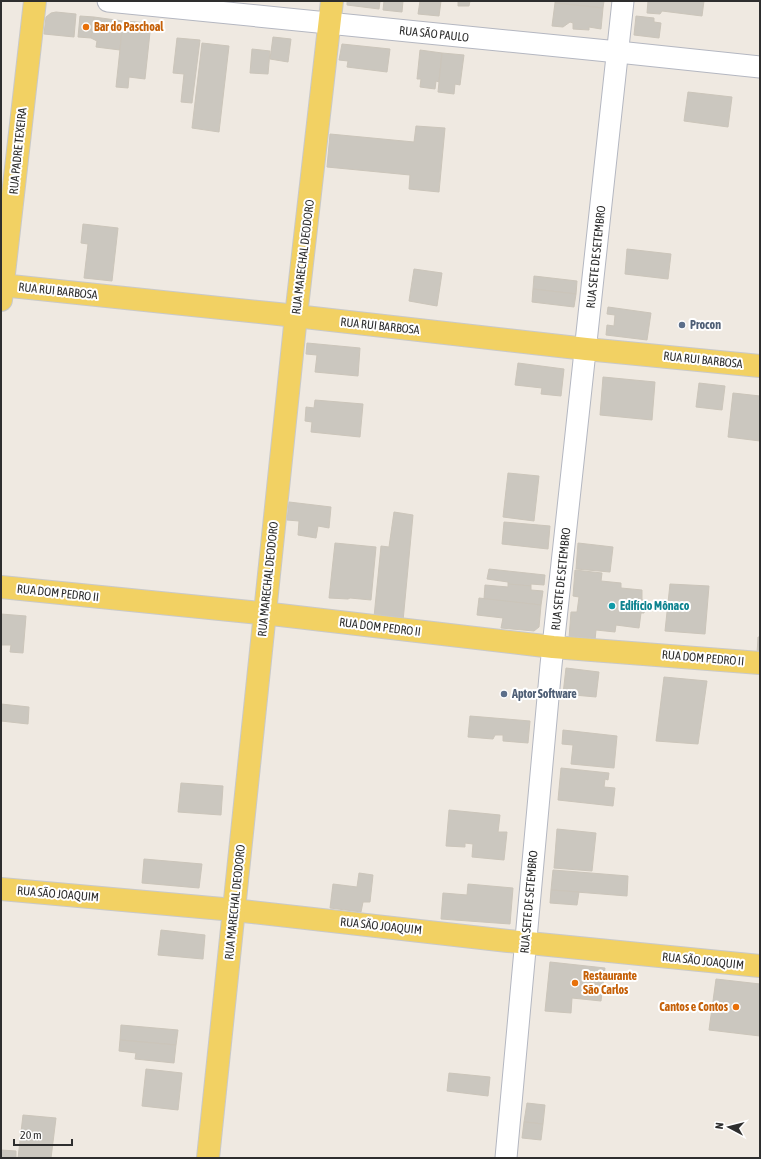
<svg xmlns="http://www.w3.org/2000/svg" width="761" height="1159" viewBox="0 0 761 1159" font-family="'Asap Condensed',sans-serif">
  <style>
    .building { fill: #cbc7bf; stroke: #cbc5ba }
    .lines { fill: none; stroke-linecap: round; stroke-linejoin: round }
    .minor-casing { stroke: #b4b7c1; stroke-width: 23 }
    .major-casing { stroke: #c9c9c9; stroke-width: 24 }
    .minor { stroke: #fff; stroke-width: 21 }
    .major { stroke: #f2d163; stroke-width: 22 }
    .food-dot { fill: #e8710a; stroke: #fff; stroke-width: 1.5 }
    .service-dot { fill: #5c6f8a; stroke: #fff; stroke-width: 1.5 }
    .culture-dot { fill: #0f9aa8; stroke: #fff; stroke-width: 1.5 }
    .labels { text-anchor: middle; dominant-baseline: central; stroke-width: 4; stroke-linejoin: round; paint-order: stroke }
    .food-label { font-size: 12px; font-weight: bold; fill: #c56008; stroke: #fff; text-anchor: start }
    .street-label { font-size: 12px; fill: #2e2e2e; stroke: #fff }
    .service-label { font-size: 12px; font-weight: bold; fill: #4e5e75; stroke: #fff; text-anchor: start }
    .culture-label { font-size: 12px; font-weight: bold; fill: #0d838f; stroke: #fff; text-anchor: start }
  </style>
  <rect width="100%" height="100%" fill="#efe9e1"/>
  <!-- building -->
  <g class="building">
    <path d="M347,1H380L379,9L347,5Z"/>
    <path d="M384,1H403L402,12L383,10Z"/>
    <path d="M420,1H441L439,16L418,14Z"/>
    <path d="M458,1H470L469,6H458Z"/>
    <path d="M555,1H604L603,8L555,3Z"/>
    <path d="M648,1H704L702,16L662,11L660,14L647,13Z"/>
    <path d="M555,3L603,8L601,29L589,27V30L573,29V23L570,22L563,27L552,26Z"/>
    <path d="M56,12L76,14L74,37L44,34L46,17L51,13Z"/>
    <path d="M80,16L94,17L91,38L78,37Z"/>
    <path d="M636,16L654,18V22L661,23L659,38L634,35Z"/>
    <path d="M94,17L123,21L120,50L96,47L97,41L91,38Z"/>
    <path d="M123,21L151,23L145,79L129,77L128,88L116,87Z"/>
    <path d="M273,37L291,39L288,62L270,59Z"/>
    <path d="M177,38L200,40L192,103L181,102L184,74L173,73Z"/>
    <path d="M202,43L229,46L219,132L192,128Z"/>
    <path d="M342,44L390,49L387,72L347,67L348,61L339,60Z"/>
    <path d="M252,49L270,51L268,74L250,73Z"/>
    <path d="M420,50L442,53L439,82L436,81L435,89L420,87L421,79H417Z"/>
    <path d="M442,53L464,55L460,85L455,84L454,94L438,92Z"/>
    <path d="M688,92L732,97L728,127L684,121Z"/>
    <path d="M416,126L445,128L439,192L409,189L410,175L327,167L330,134L414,142Z"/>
    <path d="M83,224L118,228L112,281L84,278L88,244L81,243Z"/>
    <path d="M627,249L671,254L668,279L625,274Z"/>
    <path d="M414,269L442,273L437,306L409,301Z"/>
    <path d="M534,276L577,281L576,294L533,289Z"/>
    <path d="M533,289L576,294L574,307L532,302Z"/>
    <path d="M608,307L651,313L647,340L606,335L607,325L614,326L615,315L607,314Z"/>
    <path d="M307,343L360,348L358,376L315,372L317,355L306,354Z"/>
    <path d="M518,363L564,369L561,396L541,394L542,388L515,385Z"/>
    <path d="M603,377L655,382L652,420L600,415Z"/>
    <path d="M699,383L725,386L722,410L696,407Z"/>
    <path d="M733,393L760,396V441L728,437Z"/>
    <path d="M315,400L363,404L360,437L311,432L312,422L305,421L306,407L314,408Z"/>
    <path d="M508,473L539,476L534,521L503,517Z"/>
    <path d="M289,502L331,507L329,528L318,526L316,538L298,535L299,521L287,520Z"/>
    <path d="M394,512L413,515L403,621L374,617L381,546L389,547Z"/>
    <path d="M504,522L550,526L548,549L502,544Z"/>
    <path d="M335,543L376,547L371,600L350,598L348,599L329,598Z"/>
    <path d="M578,543L613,547L610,572L576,569Z"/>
    <path d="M489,569L545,575L544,585L531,584V586L508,584V582L487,579Z"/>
    <path d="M575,570L602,573L601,581L621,583V588L642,590V600H646L644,613H641L639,628L616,625L615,632L596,630L595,640L569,638L571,612H577L579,597L573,596Z"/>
    <path d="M508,584L531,586V590L543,591L541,605L484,599L485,585L508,587Z"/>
    <path d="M670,584L709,586L705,634L665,631Z"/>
    <path d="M479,598L541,605L539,627L534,631L501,628L503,618L477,615Z"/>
    <path d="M1,614L26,616L23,653L10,652L11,645H1Z"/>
    <path d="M758,637H760V655H757Z"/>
    <path d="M566,668L599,672L596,697L563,694Z"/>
    <path d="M664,677L707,681L698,744L656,741Z"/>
    <path d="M1,704L29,707L28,724L1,721Z"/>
    <path d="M470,716L530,721L528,743L503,741V735H495L493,739L468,737Z"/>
    <path d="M563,730L617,736L614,768L571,764L573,745L562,744Z"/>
    <path d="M561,768L609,773L608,780L605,779L604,787L615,788L613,806L558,800Z"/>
    <path d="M181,783L223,786L221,815L178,812Z"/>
    <path d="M449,810L500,815L498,832H507L504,860L472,857L473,844L465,843V847L446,846Z"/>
    <path d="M557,829L596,833L592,871L554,868Z"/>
    <path d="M144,859L202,864L199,888L142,883Z"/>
    <path d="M553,870L628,876L627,896L551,890Z"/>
    <path d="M359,873L373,875L370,902H363L361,912L330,908L333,884L357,887Z"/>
    <path d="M468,884L513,888L510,924L441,919L443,893L467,895Z"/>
    <path d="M551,890L579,892L577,905L550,903Z"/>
    <path d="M161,930L205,935L203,959L158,955Z"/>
    <path d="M550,962L605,968L601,1001L572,998L571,1013L545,1011Z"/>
    <path d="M716,979L760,984V1036L709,1030Z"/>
    <path d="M121,1025L178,1030L176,1045L120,1040Z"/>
    <path d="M120,1040L176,1045L174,1063L135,1059L136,1053L119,1051Z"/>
    <path d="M146,1069L182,1073L178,1110L142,1106Z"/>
    <path d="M449,1073L490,1077L488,1096L447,1091Z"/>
    <path d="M527,1103L545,1105L543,1124L524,1122Z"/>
    <path d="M23,1115L56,1118L51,1158H18Z"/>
    <path d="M524,1122L543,1124L541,1140L522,1138Z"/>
    <path d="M1,1150L16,1151V1158H1Z"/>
  </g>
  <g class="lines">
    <!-- minor casing -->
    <g class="minor-casing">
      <g id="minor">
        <path d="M108,1L618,52L760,67"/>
        <path d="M506,1158L551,665L623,1"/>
      </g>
    </g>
    <!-- major casing -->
    <g class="major-casing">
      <g id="major">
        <path d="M1,285L278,314L586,349L760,366"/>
        <path d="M1,300L35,1"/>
        <path d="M1,587L280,615L553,647L760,663"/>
        <path d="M1,889L234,910L508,941L760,966"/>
        <path d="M208,1158L296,316L332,1"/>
      </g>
    </g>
    <!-- minor -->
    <use href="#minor" class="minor"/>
    <!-- major -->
    <use href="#major" class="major"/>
  </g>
  <!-- markers -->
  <g class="food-dot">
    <circle cx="86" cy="27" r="4"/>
    <circle cx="575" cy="983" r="4"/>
    <circle cx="736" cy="1007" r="4"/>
  </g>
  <g class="service-dot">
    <circle cx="682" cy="325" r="4"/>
    <circle cx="504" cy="694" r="4"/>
  </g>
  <circle class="culture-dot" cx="612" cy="606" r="4"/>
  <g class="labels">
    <!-- food labels -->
    <g class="food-label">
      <text x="94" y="27">Bar do Paschoal</text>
      <text x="583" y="976">Restaurante<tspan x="583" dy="14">São Carlos</tspan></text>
      <text x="728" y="1007" text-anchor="end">Cantos e Contos</text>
    </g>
    <!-- street labels -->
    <g class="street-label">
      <text transform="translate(434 34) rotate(6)">RUA SÃO PAULO</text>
      <text transform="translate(18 151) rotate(-84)">RUA PADRE TEXEIRA</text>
      <text transform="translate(303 257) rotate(-83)">RUA MARECHAL DEODORO</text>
      <text transform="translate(596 257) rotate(-84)">RUA SETE DE SETEMBRO</text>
      <text transform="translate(58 291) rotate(6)">RUA RUI BARBOSA</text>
      <text transform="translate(380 326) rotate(6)">RUA RUI BARBOSA</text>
      <text transform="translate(703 360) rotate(6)">RUA RUI BARBOSA</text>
      <text transform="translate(268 579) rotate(-84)">RUA MARECHAL DEODORO</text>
      <text transform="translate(561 579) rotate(-84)">RUA SETE DE SETEMBRO</text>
      <text transform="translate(58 593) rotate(6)">RUA DOM PEDRO II</text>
      <text transform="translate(380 627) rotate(7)">RUA DOM PEDRO II</text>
      <text transform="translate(703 658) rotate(5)">RUA DOM PEDRO II</text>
      <text transform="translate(58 894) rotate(5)">RUA SÃO JOAQUIM</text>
      <text transform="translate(235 902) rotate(-84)">RUA MARECHAL DEODORO</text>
      <text transform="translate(529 902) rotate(-85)">RUA SETE DE SETEMBRO</text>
      <text transform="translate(381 926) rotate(6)">RUA SÃO JOAQUIM</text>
      <text transform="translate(703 961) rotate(6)">RUA SÃO JOAQUIM</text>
    </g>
    <!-- service labels -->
    <g class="service-label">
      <text x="690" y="325">Procon</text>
      <text x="512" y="694">Aptor Software</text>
    </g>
    <!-- culture labels -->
    <g class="culture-label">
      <text x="620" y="606">Edifício Mônaco</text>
    </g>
  </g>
  <!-- border -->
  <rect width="761" height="1159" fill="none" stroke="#2e2e2e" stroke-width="4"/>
  <!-- north arrow -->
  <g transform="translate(729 1127) rotate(277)" stroke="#ffffff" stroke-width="3" paint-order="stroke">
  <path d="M0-3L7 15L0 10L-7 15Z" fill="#2e2e2e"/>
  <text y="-6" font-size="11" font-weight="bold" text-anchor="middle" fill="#2e2e2e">N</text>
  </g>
  <!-- scale -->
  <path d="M14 1139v6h58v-6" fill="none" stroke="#2e2e2e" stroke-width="2"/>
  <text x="20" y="1139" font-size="12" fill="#2e2e2e" stroke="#ffffff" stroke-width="3" paint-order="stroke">20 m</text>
</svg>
